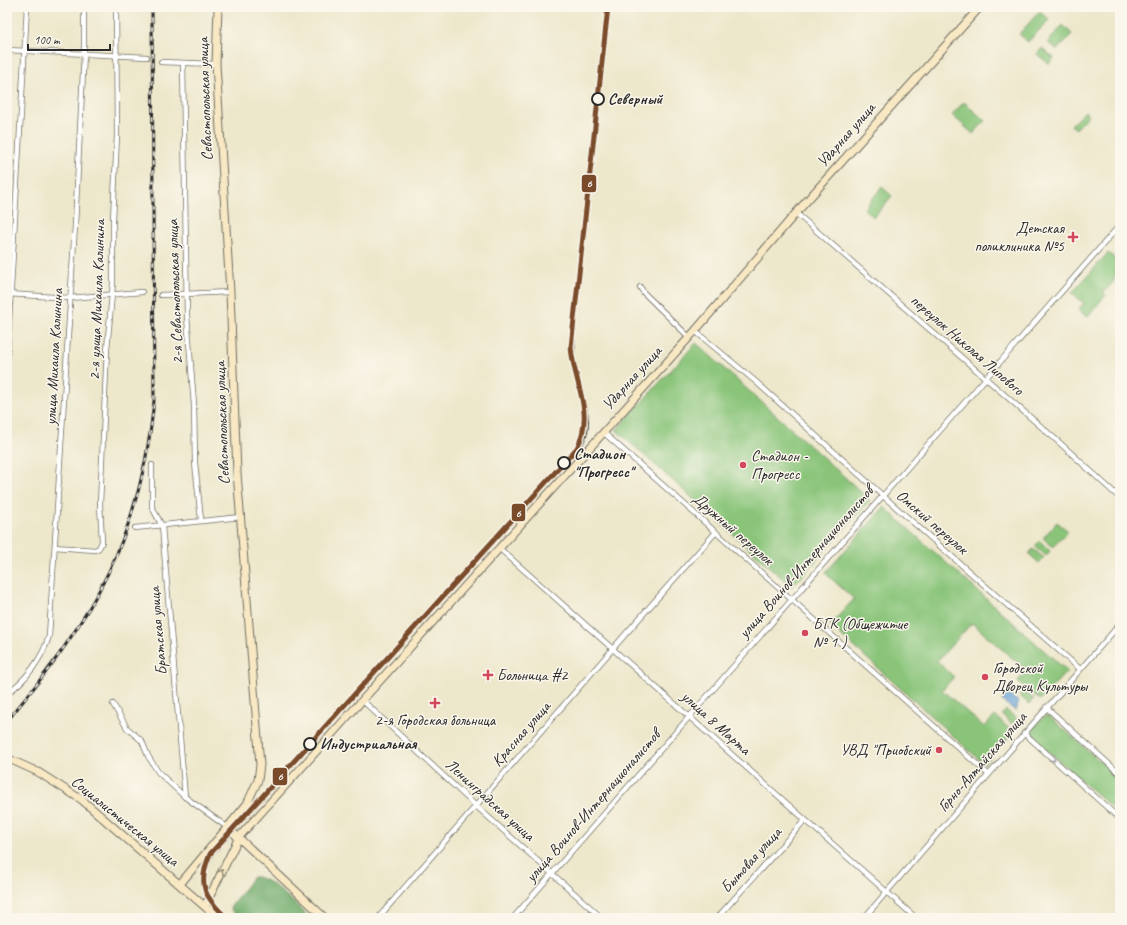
<svg xmlns="http://www.w3.org/2000/svg" width="1127" height="925" viewBox="0 0 1127 925" font-family="Caveat,sans-serif">
  <style>
    .green { fill: #89c479; stroke: #5a7852 }
    .forest { fill: #6eaa69; stroke: #4c6a4a }
    .water { fill: #64a0d4; stroke: #486680 }
    .lines { fill: none; stroke-linecap: round; stroke-linejoin: round }
    .street-casing { stroke: #6f6d63; stroke-width: 6 }
    .secondary-casing { stroke: #6f6d63; stroke-width: 9 }
    .street { stroke: #fff; stroke-width: 4.5 }
    .secondary { stroke: #f8e8c3; stroke-width: 7 }
    .tram { stroke: #2b2b2b; stroke-width: 1 }
    .rail-casing { stroke: #2b2b2b; stroke-width: 3 }
    .rail { stroke: #fbf7ec; stroke-width: 1.5; stroke-dasharray: 4.5; stroke-linecap: butt }
    .tram-1-casing { stroke: #fbf7ec; stroke-width: 8 }
    .tram-1 { stroke: #7a4b2a; stroke-width: 5 }
    .oneway { stroke: #a0a0a0 }
    .oneway2 { stroke: #928a77 }
    .stop-dot { fill: #fbf7ec; stroke: #2b2b2b; stroke-width: 2 }
    .poi-dot { fill: #d1495b; stroke: #fbf7ec; stroke-width: 1.5 }
    .labels { text-anchor: middle; dominant-baseline: central; stroke-width: 3; stroke-linejoin: round; paint-order: stroke }
    .street-label { font-size: 16px; fill: #2b2b2b; stroke: #fbf7ec }
    .stop-label { font-size: 16px; font-weight: bold; fill: #2b2b2b; stroke: #fbf7ec; text-anchor: start }
    .poi-label { font-size: 16px; fill: #2b2b2b; stroke: #fbf7ec; text-anchor: start }
    .line-badge { stroke: #fbf7ec; stroke-width: 1.5 }
    .badge-label { font-size: 11px; text-anchor: middle; font-weight: bold; fill: #fff }
  </style>
  <rect width="100%" height="100%" fill="#fbf7ec"/>
  <filter id="ink" filterUnits="userSpaceOnUse"><feTurbulence type="fractalNoise" baseFrequency=".025" numOctaves="2"/><feDisplacementMap in="SourceGraphic" scale="8" xChannelSelector="R" yChannelSelector="G"/><feConvolveMatrix kernelMatrix="1 2 1 2 8 2 1 2 1" color-interpolation-filters="sRGB"/></filter>
  <filter id="wash" filterUnits="userSpaceOnUse"><feTurbulence type="fractalNoise" baseFrequency=".012" numOctaves="4" result="noise"/><feDisplacementMap in="SourceGraphic" scale="16" xChannelSelector="R" yChannelSelector="G"/><feGaussianBlur stdDeviation="0.9" result="paint"/><feColorMatrix in="noise" values="0 0 0 0 0 0 0 0 0 0 0 0 0 0 0 0 0 1.4 0 .05"/><feComposite in="paint" operator="in"/></filter>
  <g filter="url(#wash)">
    <rect width="100%" height="100%" fill="#ede7cb"/>
    <!-- green -->
    <g class="green">
      <path d="M1040,11L1049,20L1028,42L1019,34Z"/>
      <path d="M1063,25L1072,34L1057,50L1048,42Z"/>
      <path d="M1042,48L1054,58L1049,64L1037,54Z"/>
      <path d="M964,102L985,121L973,134L952,115Z"/>
      <path d="M1085,111L1089,115L1076,129L1071,125Z"/>
      <path d="M882,187L892,196L874,217L864,209Z"/>
      <path d="M1108,253L1120,262V278L1116,274L1113,278L1115,280L1103,293L1106,295L1087,317L1078,310L1084,303L1072,293Z"/>
      <path d="M696,343L870,500L792,587L616,430Z"/>
      <path d="M884,507L1067,671L1040,700L1018,681L1027,671L972,623L937,661L954,677L942,690L984,727L995,716L1013,732L984,764L830,625L854,599L825,573Z"/>
      <path d="M1057,522L1068,531L1053,547L1043,538Z"/>
      <path d="M1040,541L1050,551L1046,556L1035,546Z"/>
      <path d="M1033,549L1044,558L1039,563L1029,554Z"/>
      <path d="M1023,690L1034,699L1029,704L1019,695Z"/>
      <path d="M1006,710L1017,719L1012,724L1002,715Z"/>
      <path d="M1045,716L1050,717L1120,779V815L1032,737L1031,729Z"/>
    </g>
    <!-- forest -->
    <path class="forest" d="M253,877C269,875 298,907 310,918H237L230,908Z"/>
    <!-- water -->
    <path class="water" d="M1005,694H1008L1019,702L1016,711L1002,701Z"/>
  </g>
  <g filter="url(#ink)">
    <g class="lines">
      <!-- street casing -->
      <g class="street-casing">
        <g id="street">
          <path d="M7,50L147,57"/>
          <path d="M161,62L216,64"/>
          <path d="M183,63L187,316L194,405L195,463L201,520"/>
          <path d="M796,213L1061,444L1120,498"/>
          <path d="M640,287L644,293L689,337"/>
          <path d="M8,294L70,298L142,292"/>
          <path d="M161,295L230,292"/>
          <path d="M695,331L755,381L882,495L1080,669"/>
          <path d="M7,358L27,7"/>
          <path d="M603,432L988,774"/>
          <path d="M152,465V507L162,526L185,797"/>
          <path d="M135,528L241,517"/>
          <path d="M55,547L95,550L99,548L102,542L100,504L107,349L113,283V220L117,135L116,7"/>
          <path d="M499,548L916,918"/>
          <path d="M7,693C26,681 43,657 49,636L75,225L84,53V7"/>
          <path d="M362,700L476,806L602,918"/>
          <path d="M113,704L127,728L142,741L148,756L158,772L185,797L227,827"/>
          <path d="M1046,707L1120,774"/>
          <path d="M1024,733L1120,819"/>
          <path d="M378,918L630,629L716,532"/>
          <path d="M513,918L1120,225"/>
          <path d="M717,918L805,820"/>
          <path d="M864,918L1120,624"/>
        </g>
      </g>
      <!-- secondary casing -->
      <g class="secondary-casing">
        <g id="secondary">
          <path d="M7,758L38,772L82,800L218,918"/>
          <path d="M227,827L325,918"/>
          <path d="M180,884L247,804L258,780L260,765L237,473L230,292L216,64L218,7"/>
          <path d="M205,906L239,837L695,331L796,213L980,7"/>
        </g>
      </g>
      <!-- street -->
      <use href="#street" class="street"/>
      <!-- secondary -->
      <use href="#secondary" class="secondary"/>
      <!-- tram -->
      <path class="tram" d="M232,918C208,897 199,887 213,856L580,449C599,421 581,396 576,368C574,357 575,347 575,337L611,7"/>
      <!-- rail casing -->
      <g class="rail-casing">
        <path id="rail" d="M7,721C93,618 141,537 154,401L152,7"/>
      </g>
      <!-- rail -->
      <use href="#rail" class="rail"/>
      <!-- tram-1 casing -->
      <g class="tram-1-casing">
        <path id="tram-1" d="M227,918C204,897 197,884 210,854L577,448C595,411 574,385 571,347L608,7"/>
      </g>
      <!-- tram-1 -->
      <use href="#tram-1" class="tram-1"/>
    </g>
    <!-- one-way arrows -->
    <defs><path id="oneway-chevron" d="M-2-3.5L2.5 0L-2 3.5" fill="none" stroke-width="1.6" stroke-linecap="round" stroke-linejoin="round"/></defs>
    <use class="oneway" href="#oneway-chevron" transform="translate(1053 759) rotate(42)"/>
    <use class="oneway2" href="#oneway-chevron" transform="translate(221 872) rotate(-64)"/>
  </g>
  <!-- markers -->
  <g class="stop-dot">
    <circle cx="598" cy="99" r="6"/>
    <circle cx="564" cy="463" r="6"/>
    <circle cx="310" cy="744" r="6"/>
  </g>
  <g class="poi-dot">
    <path d="M1071 231h4v4h4v4h-4v4h-4v-4h-4v-4h4z"/>
    <circle cx="743" cy="465" r="4"/>
    <circle cx="805" cy="633" r="4"/>
    <path d="M486 669h4v4h4v4h-4v4h-4v-4h-4v-4h4z"/>
    <circle cx="985" cy="677" r="4"/>
    <path d="M433 697h4v4h4v4h-4v4h-4v-4h-4v-4h4z"/>
    <circle cx="939" cy="750" r="4"/>
  </g>
  <g class="labels">
    <!-- street labels -->
    <g class="street-label">
      <text transform="translate(205 99) rotate(-92)">Севастопольская улица</text>
      <text transform="translate(846 135) rotate(-49)">Ударная улица</text>
      <text transform="translate(175 292) rotate(-92)">2-я Севастопольская улица</text>
      <text transform="translate(97 300) rotate(-88)">2-я улица Михаила Калинина</text>
      <text transform="translate(967 345) rotate(41)">переулок Николая Липового</text>
      <text transform="translate(54 357) rotate(-87)">улица Михаила Калинина</text>
      <text transform="translate(632 378) rotate(-48)">Ударная улица</text>
      <text transform="translate(222 423) rotate(-92)">Севастопольская улица</text>
      <text transform="translate(932 522) rotate(41)">Омский переулок</text>
      <text transform="translate(733 529) rotate(41)">Дружный переулок</text>
      <text transform="translate(806 562) rotate(-49)">улица Воинов-Интернационалистов</text>
      <text transform="translate(158 631) rotate(-95)">Братская улица</text>
      <text transform="translate(716 723) rotate(42)">улица 8 Марта</text>
      <text transform="translate(521 734) rotate(-49)">Красная улица</text>
      <text transform="translate(982 762) rotate(-49)">Горно-Алтайская улица</text>
      <text transform="translate(490 800) rotate(42)">Ленинградская улица</text>
      <text transform="translate(593 806) rotate(-49)">улица Воинов-Интернационалистов</text>
      <text transform="translate(125 821) rotate(39)">Социалистическая улица</text>
      <text transform="translate(751 860) rotate(-48)">Бытовая улица</text>
    </g>
    <!-- stop labels -->
    <g class="stop-label">
      <text x="608" y="99">Северный</text>
      <text x="574" y="454">Стадион<tspan x="574" dy="18">"Прогресс"</tspan></text>
      <text x="320" y="744">Индустриальная</text>
    </g>
    <!-- poi labels -->
    <g class="poi-label">
      <text x="1064" y="228" text-anchor="end">Детская<tspan x="1064" dy="18">поликлиника №5</tspan></text>
      <text x="751" y="456">Стадион -<tspan x="751" dy="18">Прогресс</tspan></text>
      <text x="813" y="624">БГК (Общежитие<tspan x="813" dy="18">№ 1 )</tspan></text>
      <text x="993" y="668">Городской<tspan x="993" dy="18">Дворец Культуры</tspan></text>
      <text x="497" y="675">Больница #2</text>
      <text x="435" y="720" text-anchor="middle">2-я Городская больница</text>
      <text x="931" y="750" text-anchor="end">УВД "Приобский</text>
    </g>
  </g>
  <g class="line-badge">
    <rect x="581" y="174" width="16" height="19" rx="4" fill="#7a4b2a"/>
    <rect x="511" y="503" width="15" height="19" rx="4" fill="#7a4b2a"/>
    <rect x="272" y="767" width="16" height="19" rx="4" fill="#7a4b2a"/>
  </g>
  <g class="badge-label">
    <text x="589" y="187">6</text>
    <text x="518" y="517">6</text>
    <text x="280" y="780">6</text>
  </g>
  <!-- margin -->
  <rect width="1127" height="925" fill="none" stroke="#fbf7ec" stroke-width="24"/>
  <!-- scale -->
  <path d="M28 44v6h82v-6" fill="none" stroke="#2b2b2b" stroke-width="2"/>
  <text x="34" y="44" font-size="12" fill="#2b2b2b" stroke="#fbf7ec" stroke-width="3" paint-order="stroke">100 m</text>
</svg>
